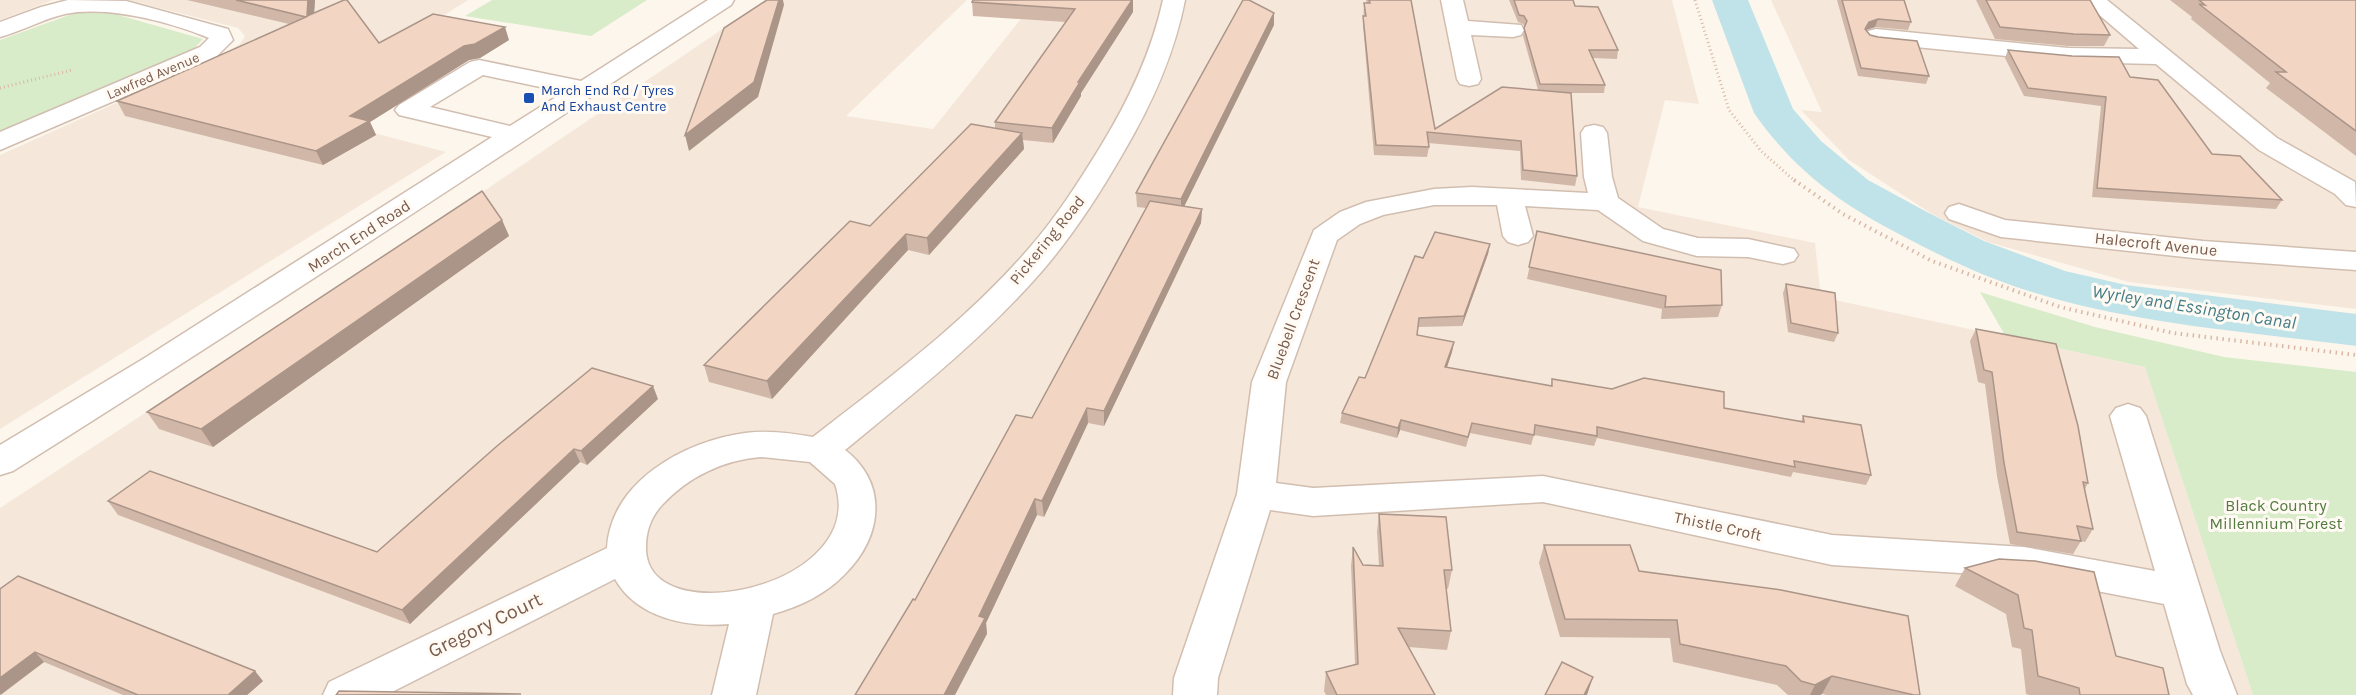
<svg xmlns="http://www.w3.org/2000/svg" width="2356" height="695" viewBox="0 0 2356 695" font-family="Karla,sans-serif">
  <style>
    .residential { fill: #f5e8da }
    .green { fill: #d8ecc9 }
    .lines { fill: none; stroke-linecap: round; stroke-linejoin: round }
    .canal { fill: #bfe3e8; fill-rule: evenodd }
    .minor-casing { stroke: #d1beb0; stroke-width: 3 }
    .path-far1 { stroke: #d9b8a5; stroke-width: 3; stroke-dasharray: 1 3; stroke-linecap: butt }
    .path { stroke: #d9b8a5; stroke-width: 4; stroke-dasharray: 1.5 4.5; stroke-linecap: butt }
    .minor { fill: #fff; fill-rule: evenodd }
    .wall { fill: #d1b7a8 }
    .shaded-wall { fill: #aa9588 }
    .building { fill: #f3d5c3; stroke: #aa9588; stroke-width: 1.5 }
    .transit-dot { fill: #1a4fb4; stroke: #fffaf3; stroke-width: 2 }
    .labels { text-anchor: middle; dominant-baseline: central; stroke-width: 6; stroke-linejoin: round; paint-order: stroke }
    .far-street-label { font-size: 14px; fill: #7a5c4d; stroke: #fffaf3 }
    .far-transit-label { font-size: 14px; fill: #164399; stroke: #fffaf3; text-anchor: start }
    .street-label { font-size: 16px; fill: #7a5c4d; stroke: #fffaf3 }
    .park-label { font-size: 16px; fill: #537a41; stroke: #fffaf3 }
    .water-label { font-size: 18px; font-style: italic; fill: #437c86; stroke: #fffaf3 }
    .near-street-label { font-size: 20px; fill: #7a5c4d; stroke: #fffaf3 }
  </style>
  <rect width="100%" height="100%" fill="#fdf6ec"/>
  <!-- residential -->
  <g class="residential">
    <path d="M0,0H53L0,20Z"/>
    <path d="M128,0H468L427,26L279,108L446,152L0,429V155L221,56L240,44L245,36L238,28Z"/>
    <path d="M765,0H967L846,116L933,129L1036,0H1672L1699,104L1665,100L1638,207L1815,243L1821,297L2145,367L2253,695H0V508L484,191Z"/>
    <path d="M1771,0H2258L2356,69V309L2129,282L1988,242L1932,214L1849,160L1801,110L1822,112Z"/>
  </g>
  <!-- green -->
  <g class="green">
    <path d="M492,0H647L591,36L465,16Z"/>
    <path d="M83,10L104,11L203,39L191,52L0,135V40Z"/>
    <path d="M1980,292L2095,327L2224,357L2356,372V695H2253L2145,367L2006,337Z"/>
  </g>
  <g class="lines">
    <!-- canal -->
    <path class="canal" d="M1712,0H1748L1793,109L1821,141L1868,180L1925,211L1984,241L2065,271L2126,285L2356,314V346C2251,332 2133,324 2032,292C1986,278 1942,257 1899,234C1839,203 1793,169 1754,113Z"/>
    <!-- minor casing -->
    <g class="minor-casing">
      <g id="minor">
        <path d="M68,0L126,1L228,29L233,40L216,57L0,150V132L200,47L209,38C171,22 106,5 65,14C43,19 22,31 0,37V22L41,7Z"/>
        <path d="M708,0H734L731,5C492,161 255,319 13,471L0,475V445L143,359L492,137L399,115L395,110L399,105L470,62L479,60L581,81ZM483,75L564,92L510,126L430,107Z"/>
        <path d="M1163,0H1185C1174,56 1151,106 1122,155C1099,195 1073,235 1043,270C984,338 913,394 845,450C889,484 882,537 845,574C826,594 799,607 773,614L756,695H712L729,624C687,628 637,618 615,579L386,695H323L329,682L607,548C611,481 685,441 745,433C768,430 791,433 813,437C889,378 968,320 1031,246C1057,216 1078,183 1099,149C1128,102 1151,54 1163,0ZM761,457L810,462L835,484C870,587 644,635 646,547C646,531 651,517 662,505C688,477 723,460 761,457Z"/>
        <path d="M1441,0H1463L1468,21L1521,25L1524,30L1521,35L1513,37L1471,35L1481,79L1478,84L1469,86L1460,84L1457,79Z"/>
        <path d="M2082,0H2107L2277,138L2355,182L2356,207L2346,205L2335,194L2259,150L2156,64L2068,62L1876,43L1868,41L1864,36L1868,31L1876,29L2068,48L2139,49Z"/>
        <path d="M1594,125L1603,127L1607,133L1612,177L1618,198L1663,229L1698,238L1748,239L1794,249L1798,255L1794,261L1783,264L1748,257L1697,256L1643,241L1598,210L1525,206L1533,236L1528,242L1518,245L1508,242L1503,236L1497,205H1434L1383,215L1360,224L1337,240L1286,382L1276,483L1313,488L1543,476L1832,535L2024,547L2155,571L2110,416L2116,408L2128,404L2140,408L2146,416L2220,651L2237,695H2193L2187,684L2164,604L2024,577L1832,565L1543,502L1313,516L1270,510L1218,678L1217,695H1173L1174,678L1237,494L1252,382L1314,230L1340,212L1366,202L1434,189L1472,187L1588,193L1584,177L1581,133L1585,127Z"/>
        <path d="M1959,204L2005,220L2203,241L2356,252V270L2203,259L2001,237L1949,219L1945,213L1949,207Z"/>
      </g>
    </g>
    <!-- path-far1 -->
    <g class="path-far1">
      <path d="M1695,0L1729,110L1761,151L1796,182"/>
      <path d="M0,88L72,70"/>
    </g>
    <!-- path -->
    <path class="path" d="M1794,180L1843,214L1932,261L2060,307L2173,333L2356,355"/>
    <!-- minor -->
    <use href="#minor" class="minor"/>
  </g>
  <!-- wall -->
  <g class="wall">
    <path d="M187,0H315L314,13L379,43L509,40L480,58L469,60L370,122L376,135L323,165L125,116L117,101L289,24Z"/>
    <path d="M973,0H1133V12L1081,93V96L1053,143L1023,140L1024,149L929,255L908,250L772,399L709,382L704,365L870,226L995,128V122L1066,22L973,16L972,2Z"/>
    <path d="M1366,0H1411L1435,129L1538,90L1523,36L1525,27L1523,24L1518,22L1509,0H1573L1575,6L1618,50L1617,59L1593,58L1605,85L1604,93H1564L1577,176L1575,186L1521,180L1520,151L1428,143L1429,147L1427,157L1374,155L1363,25L1364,3H1367Z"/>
    <path d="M1837,0H1904L1911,22L1908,30L1875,27L1866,30L1870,35L1929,76L1926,84L1858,76Z"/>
    <path d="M1976,0H2090L2110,35L2104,46H2068L1995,39Z"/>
    <path d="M2170,0H2356V156L2266,88L2270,83L2191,19L2192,17Z"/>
    <path d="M1274,13V25L1184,206L1202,209L1201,223L1104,426L1088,423L1044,517L1037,515L986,623L987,634L915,600L1032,418L1146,208L1137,207L1136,193Z"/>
    <path d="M2008,50L2130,77L2212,154L2282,200L2276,209L2092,197L2101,106L2024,96L2005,58Z"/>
    <path d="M502,220L509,236L213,447L159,429L147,412Z"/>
    <path d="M1537,231L1722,305L1718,317L1661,319L1662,309L1527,279Z"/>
    <path d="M1490,244L1488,254L1462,326L1418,327L1417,335L1454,342L1452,352L1447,367L1551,386L1552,379L1801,422L1803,416L1871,475L1866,485L1793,472L1791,477L1597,438L1594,446L1534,435L1531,445L1470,433L1466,447L1400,430L1397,438L1340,423L1342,413L1365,378L1423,258Z"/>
    <path d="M1786,284L1838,333L1834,342L1788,332L1783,293Z"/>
    <path d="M1976,329L2088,483L2085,489L2093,529L2085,542L2081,541L2073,554L2010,544L1997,476L1985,384L1978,382L1970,341Z"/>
    <path d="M658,399L587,465L580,462L410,624L118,515L108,501L377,552Z"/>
    <path d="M1379,514L1452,570L1448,589L1446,588L1451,631L1447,650L1408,647L1435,695H1326L1324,691L1326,672L1355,664L1351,566L1353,547L1363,565L1379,566L1377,532Z"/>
    <path d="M1544,545L1639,571L1920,695H1827L1822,694L1820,695H1788L1777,685L1673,662L1670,638L1560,637L1539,563Z"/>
    <path d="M1999,559L2116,656L2169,695H2029L2026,694L2021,649L2012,647L2006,614L1955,586L1965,568Z"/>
    <path d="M0,589L263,681L247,695H123L44,662L1,695Z"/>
  </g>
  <!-- shaded-wall -->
  <g class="shaded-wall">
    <path d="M308,0H315L313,30L307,16Z"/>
    <path d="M779,0H783L784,5L758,97L689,151L685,135Z"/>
    <path d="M1132,0H1133V12L1081,93V96L1053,143L1052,128L1078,82Z"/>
    <path d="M1274,13V25L1181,213V199Z"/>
    <path d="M1878,19L1875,27L1866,30L1862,37L1869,22Z"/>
    <path d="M505,27L509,40L480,58L469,60L370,122L376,135L323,165L316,151L350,116L464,46Z"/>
    <path d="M1022,133L1024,149L929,255L927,238Z"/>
    <path d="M1202,209L1201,223L1104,426V411Z"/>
    <path d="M502,220L509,236L213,447L201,429Z"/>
    <path d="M906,234L908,250L772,399L767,381Z"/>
    <path d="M1490,244L1488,254L1462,326L1464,316Z"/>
    <path d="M1454,342L1452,352L1444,376L1445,367Z"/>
    <path d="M653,386L658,399L587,465L581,451Z"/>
    <path d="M1087,408L1088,423L1044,517L1042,501Z"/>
    <path d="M1401,420L1400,430L1397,438L1398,428Z"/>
    <path d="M574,449L580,462L410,624L402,610Z"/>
    <path d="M1035,499L1037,515L986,623L987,634L955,695H944L979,616Z"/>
    <path d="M35,652L44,662L0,695V678Z"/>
    <path d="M255,671L263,681L247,695H228Z"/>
    <path d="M1832,676L1822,694L1820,695H1810L1815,685Z"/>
    <path d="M1593,677L1587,695H1584Z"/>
  </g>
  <!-- building -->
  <g class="building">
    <path d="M236,0H308L307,16L344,0H347L379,43L433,14L505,27L475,44L464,46L350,116L369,121L316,151L117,101L306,17Z"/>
    <path d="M767,0H779L754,82L685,135L724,28Z"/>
    <path d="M973,0H1132L1078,82H1080L1052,128L995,122L1075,9L972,2Z"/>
    <path d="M1243,0H1249L1274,13L1181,199L1136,193Z"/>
    <path d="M1369,0H1411L1435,129L1502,87L1571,93L1577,176L1523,170L1521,141L1427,132L1429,147L1376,145L1363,16H1366L1364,3H1370Z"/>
    <path d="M1514,0H1573L1575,6L1598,7L1618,50H1589L1605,85L1540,84L1524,28L1527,21L1524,16L1519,15Z"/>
    <path d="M1842,0H1904L1911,22L1878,19L1869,22L1865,29L1870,35L1878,37L1917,41L1929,76L1861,68Z"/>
    <path d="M1986,0H2090L2110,35L2074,34L2000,27Z"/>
    <path d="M2199,0H2356V131L2276,72H2286L2199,4L2205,5Z"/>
    <path d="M2008,50L2072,56L2119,57L2130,77L2158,80L2212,154L2240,156L2282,200L2097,188L2106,97L2028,88Z"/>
    <path d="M971,124L1022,133L927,238L906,234L767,381L704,365L850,221L870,226Z"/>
    <path d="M482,191L502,220L201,429L147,412Z"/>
    <path d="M1150,201L1202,209L1104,411L1087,408L1042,501L1035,499L979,616L985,618L944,695H855L913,599L915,600L1016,415L1032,418Z"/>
    <path d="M1537,231L1721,270L1722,305L1665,307L1666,296L1529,267Z"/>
    <path d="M1435,232L1490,244L1464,316L1419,318L1417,335L1454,342L1445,367L1552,386V379L1612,389L1644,378L1650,379L1724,392V408L1804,422L1803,416L1861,425L1871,475L1794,461L1795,467L1597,427V436L1535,425L1534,435L1472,423L1468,437L1401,420L1398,428L1342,413L1359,377L1365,378L1415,256L1423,258Z"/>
    <path d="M1786,284L1835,293L1838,333L1791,323Z"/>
    <path d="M1976,329L2056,344L2078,426L2088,483L2083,482L2093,529L2077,526L2081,541L2017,532L2004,463L1992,372L1984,370Z"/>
    <path d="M592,368L653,386L581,451L574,449L402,610L108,501L150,471L377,552L497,446Z"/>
    <path d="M1379,514L1446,517L1452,570H1444L1451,631L1398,628L1435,695H1337L1326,672L1358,664L1353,547L1363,565L1383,566Z"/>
    <path d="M1544,545H1630L1639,571L1781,590L1908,616L1920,695H1914L1832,676L1815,685L1801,681L1786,666L1680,644L1677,620L1565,619Z"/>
    <path d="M1999,559L2035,561L2094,572L2116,656L2163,668L2169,695H2080L2079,688L2038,676L2032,630L2024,628L2018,595L1965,568Z"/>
    <path d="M18,576L255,671L228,695H138L35,652L0,678V589Z"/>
    <path d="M1562,662L1593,677L1584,695H1545Z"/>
    <path d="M339,691L521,694L336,695Z"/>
  </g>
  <!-- markers -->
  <rect class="transit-dot" x="523" y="92" width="12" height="12" rx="3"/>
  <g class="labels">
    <!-- far-street labels -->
    <g class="far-street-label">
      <text transform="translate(153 76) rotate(-23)">Lawfred Avenue</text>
    </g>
    <!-- far-transit labels -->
    <g class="far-transit-label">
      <text x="541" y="90">March End Rd / Tyres<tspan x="541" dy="16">And Exhaust Centre</tspan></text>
    </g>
    <!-- street labels -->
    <g class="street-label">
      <text transform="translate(359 236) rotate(-33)">March End Road</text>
      <text transform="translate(1047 240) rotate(-51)">Pickering Road</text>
      <text transform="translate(2156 244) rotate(6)">Halecroft Avenue</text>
      <text transform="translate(1293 319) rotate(-70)">Bluebell Crescent</text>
      <text transform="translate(1718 526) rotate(12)">Thistle Croft</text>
    </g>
    <!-- park labels -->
    <g class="park-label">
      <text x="2276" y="505">Black Country<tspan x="2276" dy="18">Millennium Forest</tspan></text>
    </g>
    <!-- water labels -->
    <g class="water-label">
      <text transform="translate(2194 307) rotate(9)">Wyrley and Essington Canal</text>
    </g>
    <!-- near-street labels -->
    <g class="near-street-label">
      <text transform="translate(485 625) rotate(-26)">Gregory Court</text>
    </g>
  </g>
</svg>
